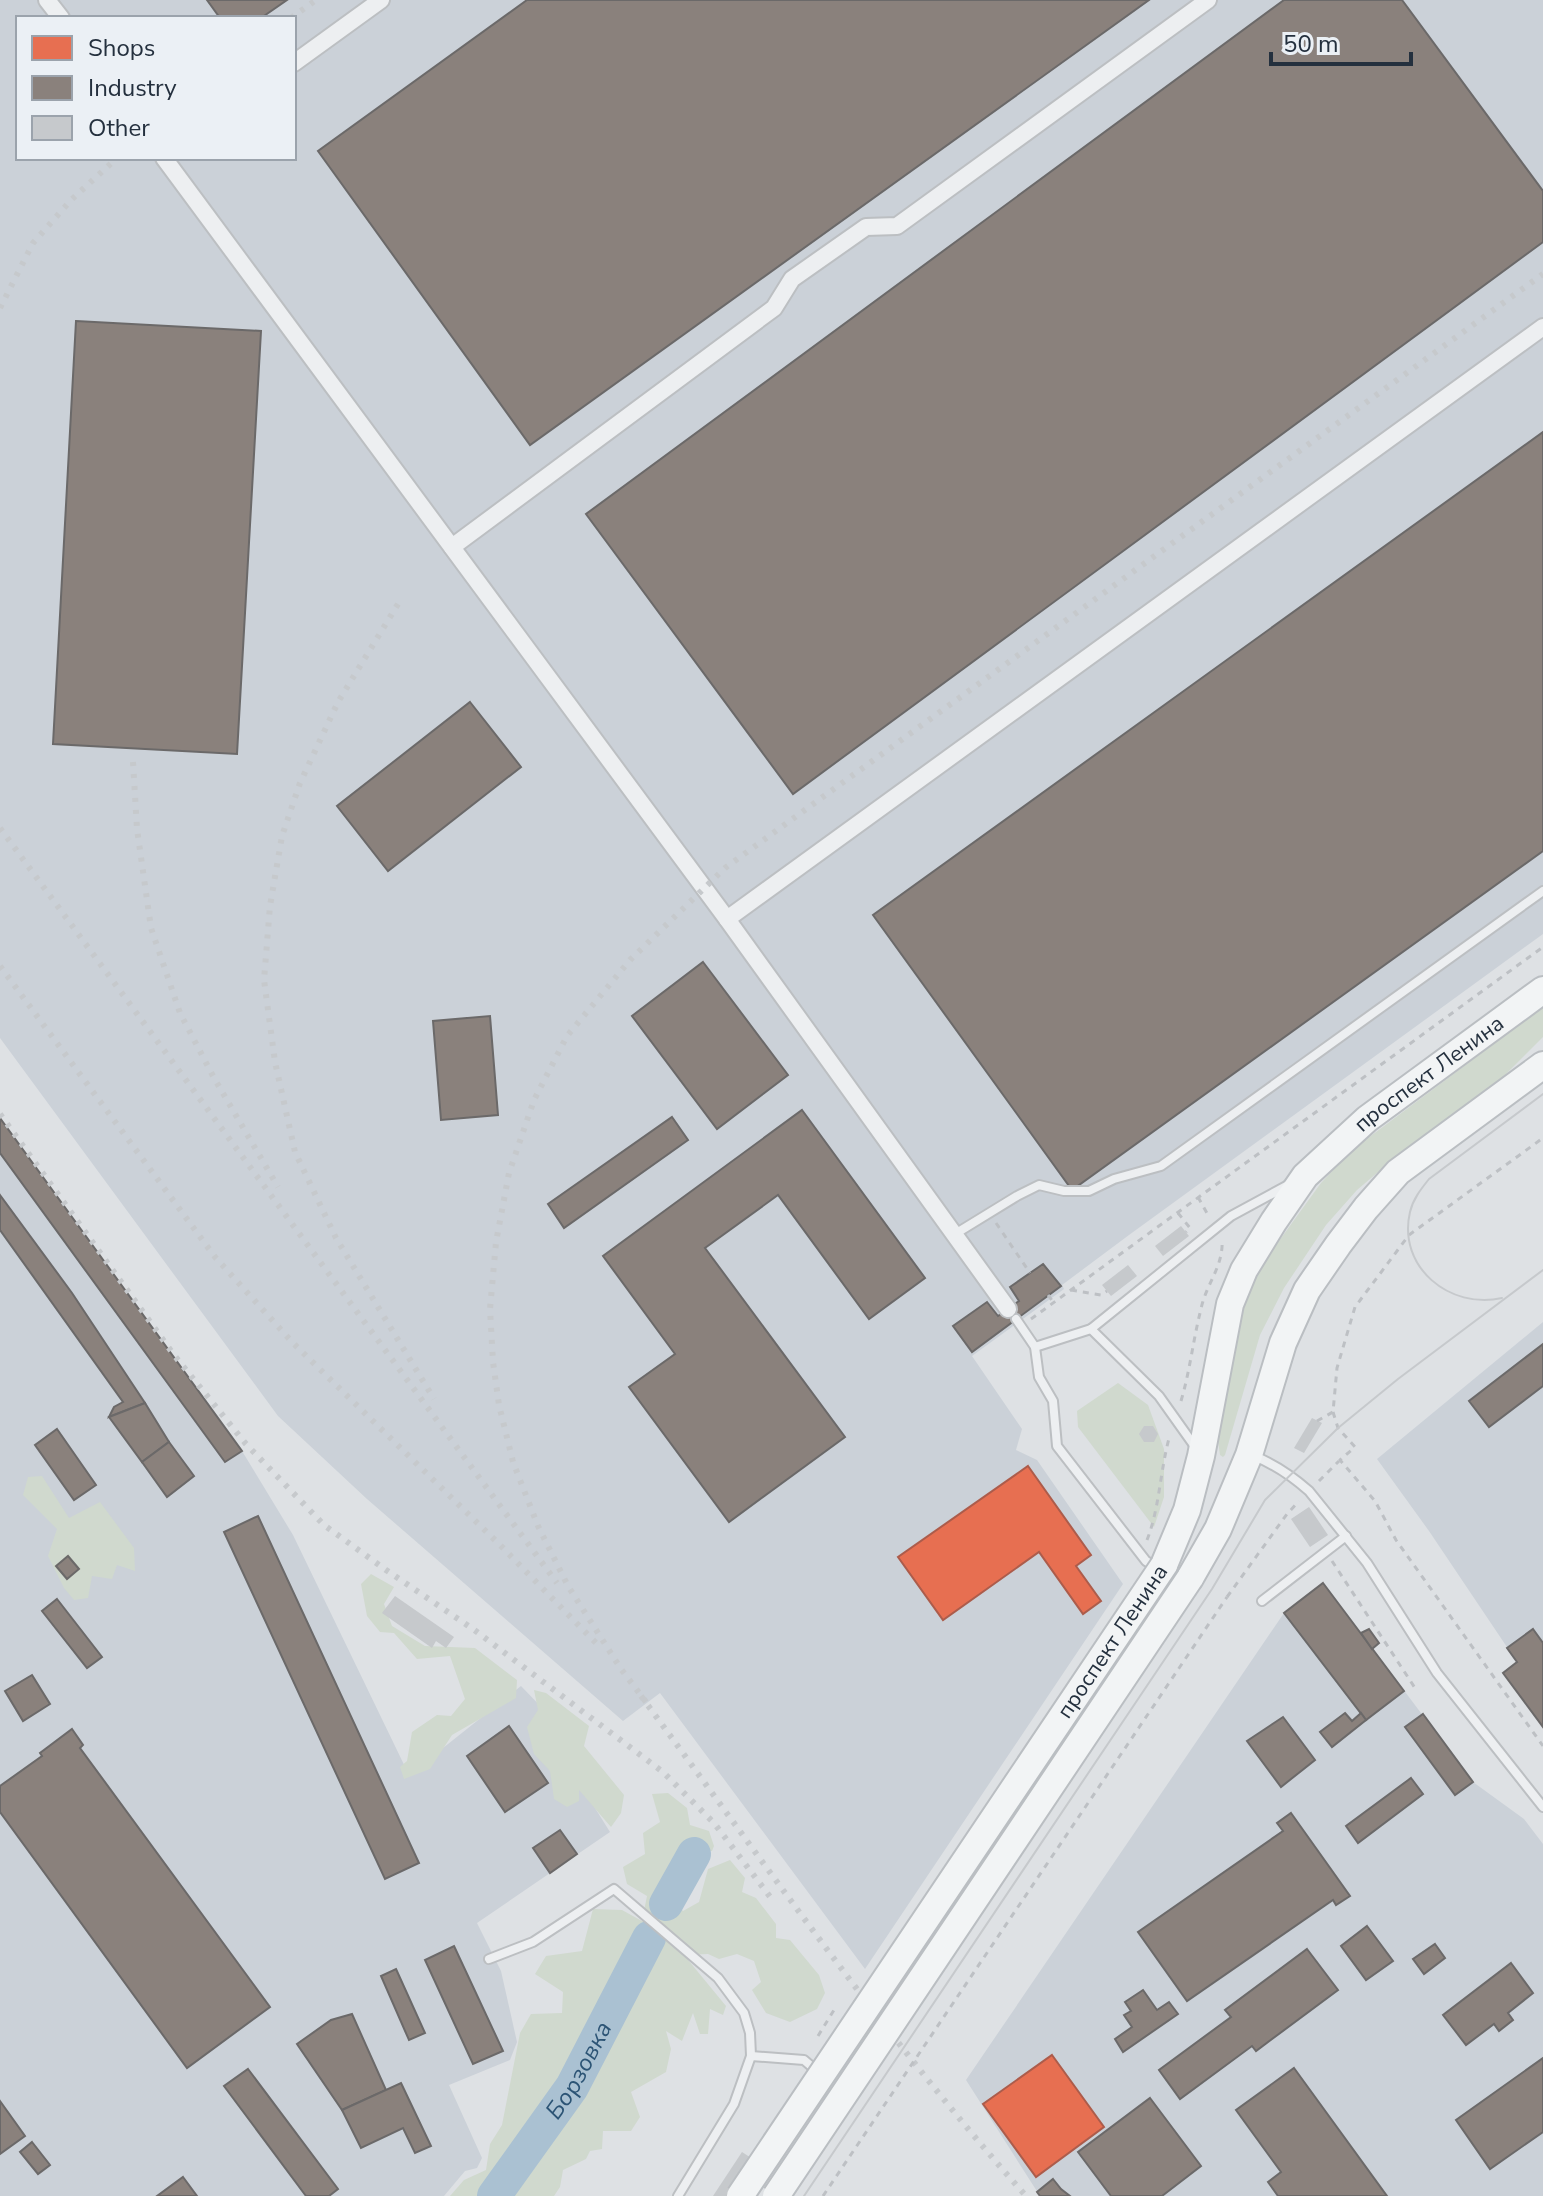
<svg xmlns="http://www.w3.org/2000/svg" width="1543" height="2196" viewBox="0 0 1543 2196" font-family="'Nunito Sans',sans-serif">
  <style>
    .built { fill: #cbd1d8; fill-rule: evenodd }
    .green { fill: #d0d9ce }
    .shops { fill: #e76f51; stroke: #ac5c4b; stroke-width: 2 }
    .industry { fill: #8a817c; stroke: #6b6969; stroke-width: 2 }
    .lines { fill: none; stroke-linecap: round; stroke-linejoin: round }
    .river { stroke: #aac1d2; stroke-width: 34 }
    .building { fill: #c6c9cc }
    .service-casing { stroke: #bcbfc2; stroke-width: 12 }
    .minor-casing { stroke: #bcbfc2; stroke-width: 20 }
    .primary-casing { stroke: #babec2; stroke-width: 30 }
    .path { stroke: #bdc0c4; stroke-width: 3; stroke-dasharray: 6 6; stroke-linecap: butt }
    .service { stroke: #edeff1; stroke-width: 8 }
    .minor { stroke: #edeff1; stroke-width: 16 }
    .primary { stroke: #f2f4f5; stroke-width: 26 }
    .tram { stroke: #c6c9cc; stroke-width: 2 }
    .rail { stroke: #c6c9cc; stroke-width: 6; stroke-dasharray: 4 8; stroke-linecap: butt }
    .primary-bridge-casing { stroke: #babec2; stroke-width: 30; stroke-linecap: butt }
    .path-bridge { stroke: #bdc0c4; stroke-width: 3; stroke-dasharray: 6 6; stroke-linecap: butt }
    .primary-bridge { stroke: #f2f4f5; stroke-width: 26 }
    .labels { text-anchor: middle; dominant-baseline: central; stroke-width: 8; stroke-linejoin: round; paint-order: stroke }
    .street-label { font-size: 22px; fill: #24303e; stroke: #ebf0f5 }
    .water-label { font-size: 24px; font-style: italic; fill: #2c5475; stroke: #ebf0f5 }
  </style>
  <rect width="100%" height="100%" fill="#dee1e4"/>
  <!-- built -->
  <g class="built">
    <path d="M0,0H1543V934L1129,1235L1062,1285L1064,1289L972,1356L1022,1429L1016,1450L1037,1460L1123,1584L865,1969L660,1693L623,1721L367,1499L278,1416L0,1038ZM18,18H294V158H18Z"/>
    <path d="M0,1118L242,1451L293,1535L409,1775L521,1686L578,1745L563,1757L610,1832L477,1923L501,1971L517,2042L510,2060L449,2085L482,2158L477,2168L465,2171L444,2196H0Z"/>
    <path d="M1543,1322V1727L1503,1673L1517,1662L1429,1531L1377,1459Z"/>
    <path d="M1323,1583L1473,1782L1524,1819L1543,1844V2196H1040L966,2080L1284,1613Z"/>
  </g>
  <!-- green -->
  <g class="green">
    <path d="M1543,1007V1037L1501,1079L1384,1167L1357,1190L1326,1225L1284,1288L1260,1335L1225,1455L1223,1457L1220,1455L1217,1434L1233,1334L1251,1283L1276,1245L1321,1183L1352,1150Z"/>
    <path d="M1118,1383L1148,1405L1164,1449V1497L1154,1527L1078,1427L1077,1411Z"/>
    <path d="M42,1476L69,1518L100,1502L134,1548L135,1571L117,1565L112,1579L92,1576L88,1598L74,1600L64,1588L48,1556L57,1529L23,1495L28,1477Z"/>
    <path d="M371,1574L394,1587L384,1604L392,1626L425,1646L475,1648L517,1680L516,1698L452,1735L430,1769L404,1779L400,1767L407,1761L412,1732L437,1715L451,1716L465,1699L450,1656L417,1659L394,1633L380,1632L367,1616L361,1584Z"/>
    <path d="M534,1690L546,1693L589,1726L584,1746L624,1795L621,1813L611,1827L579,1790V1801L567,1807L554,1799L550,1771L534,1754L527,1727L538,1710Z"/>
    <path d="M668,1793L687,1808L690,1825L709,1831L714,1846L712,1851L702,1852L691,1866L672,1868V1884L665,1891L683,1911L699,1902L708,1869L730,1860L745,1878L742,1892L756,1898L776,1924V1938L790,1940L819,1975L825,1993L817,2009L790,2022L766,2013L752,1990L761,1982L754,1961L737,1954L719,1959L708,1954L684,1955L726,2006L723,2015L710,2009L708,2034H700L693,2013L682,2041L666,2031L671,2049L666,2072L631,2092L640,2117L631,2131H603L602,2149L590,2151L586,2159L563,2170L560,2187L554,2196H450L464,2180L486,2170L490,2144L502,2125L520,2033L531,2014L562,2013L563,1992L535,1974L546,1956L582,1951L593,1909L622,1910L642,1921L647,1896L627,1884L623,1867L645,1854L643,1833L660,1822L652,1794Z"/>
  </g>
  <!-- shops -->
  <g class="shops">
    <path d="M1028,1466L1091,1555L1076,1566L1101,1601L1083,1614L1039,1552L943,1620L898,1557Z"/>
    <path d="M1052,2055L1104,2127L1036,2177L983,2104Z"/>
  </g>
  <!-- industry -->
  <g class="industry">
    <path d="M207,0H287L261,18H220Z"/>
    <path d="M527,0H1149L530,445L318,151Z"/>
    <path d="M1284,0H1402L1543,191V242L793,794L586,514Z"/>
    <path d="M76,321L261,331L237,754L53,744Z"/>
    <path d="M1543,432V851L1072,1190L873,915Z"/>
    <path d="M470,702L521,767L388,871L337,806Z"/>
    <path d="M703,962L788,1075L717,1129L632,1016Z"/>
    <path d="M490,1016L498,1115L441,1120L433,1021Z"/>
    <path d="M802,1110L925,1278L869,1319L778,1195L705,1248L845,1437L729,1522L629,1387L675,1354L603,1256Z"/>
    <path d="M672,1117L688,1140L564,1228L548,1204Z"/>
    <path d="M0,1118L242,1451L225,1462L0,1153Z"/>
    <path d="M0,1195L72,1293L145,1403L109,1417L114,1407L123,1402L0,1230Z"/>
    <path d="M1043,1264L1061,1286L972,1352L953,1326L987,1302L998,1316L1019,1301L1010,1287Z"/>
    <path d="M1543,1344V1386L1489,1427L1469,1401Z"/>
    <path d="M145,1403L169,1442L142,1462L109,1417Z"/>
    <path d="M57,1429L96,1485L74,1500L35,1445Z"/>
    <path d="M169,1442L194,1476L167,1497L142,1462Z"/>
    <path d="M258,1516L419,1863L385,1879L224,1532Z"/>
    <path d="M68,1556L79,1569L67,1579L56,1566Z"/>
    <path d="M1323,1583L1404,1691L1366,1720L1284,1613Z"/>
    <path d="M57,1599L102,1657L87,1668L42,1611Z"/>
    <path d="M1369,1629L1379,1643L1372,1649L1361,1633Z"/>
    <path d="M1533,1629L1543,1643V1727L1503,1673L1517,1662L1507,1648Z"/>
    <path d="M32,1675L50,1704L23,1721L5,1691Z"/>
    <path d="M1345,1713L1352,1721L1361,1713L1366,1720L1332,1747L1320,1732Z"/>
    <path d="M1423,1714L1473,1782L1455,1795L1405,1727Z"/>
    <path d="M1283,1717L1315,1760L1281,1787L1247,1741Z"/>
    <path d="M509,1726L548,1783L505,1812L467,1756Z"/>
    <path d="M72,1729L83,1745L80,1748L270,2007L187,2068L0,1812V1786L42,1756L40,1753Z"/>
    <path d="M1411,1778L1423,1794L1358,1843L1346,1826Z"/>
    <path d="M1291,1813L1350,1896L1336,1905L1333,1900L1187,2001L1138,1932L1283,1831L1277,1823Z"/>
    <path d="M560,1830L577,1854L550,1873L533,1848Z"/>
    <path d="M1367,1926L1393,1961L1366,1980L1341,1946Z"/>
    <path d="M1435,1944L1445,1958L1424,1974L1413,1959Z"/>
    <path d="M454,1946L503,2051L473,2064L425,1960Z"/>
    <path d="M1307,1949L1338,1990L1256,2051L1252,2046L1180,2099L1159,2070L1231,2017L1225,2010Z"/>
    <path d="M1511,1963L1533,1993L1508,2013L1513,2020L1499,2031L1494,2024L1466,2045L1443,2015Z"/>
    <path d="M396,1969L425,2033L409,2040L381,1976Z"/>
    <path d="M1143,1990L1157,2010L1169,2002L1178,2014L1123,2052L1115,2039L1132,2027L1124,2015L1131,2011L1125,2002Z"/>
    <path d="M352,2014L386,2090L342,2110L297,2044L331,2020Z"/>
    <path d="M1543,2058V2132L1490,2169L1456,2120Z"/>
    <path d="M1294,2068L1387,2196H1278L1268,2182L1281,2172L1236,2110Z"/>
    <path d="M248,2069L338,2189L329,2196H306L224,2086Z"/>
    <path d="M401,2083L431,2146L415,2153L403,2128L361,2148L342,2110Z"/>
    <path d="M1150,2098L1201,2166L1162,2196H1111L1078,2152Z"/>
    <path d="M0,2101L25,2136L0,2154Z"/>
    <path d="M32,2142L50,2165L38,2174L20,2152Z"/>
    <path d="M183,2177L197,2196H157Z"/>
    <path d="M1053,2179L1061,2189L1070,2196H1040L1037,2192Z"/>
  </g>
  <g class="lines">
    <!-- river -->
    <g class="river">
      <path d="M666,1904L694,1854"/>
      <path id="s1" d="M494,2196L572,2087L649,1938"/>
    </g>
  </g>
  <!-- building -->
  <g class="building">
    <path d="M1181,1226L1189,1236L1163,1256L1155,1246Z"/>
    <path d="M1128,1265L1137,1276L1111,1296L1102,1285Z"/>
    <path d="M1312,1418L1322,1423L1304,1453L1294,1448Z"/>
    <path d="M1144,1426H1153L1158,1434L1154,1442H1144L1139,1434Z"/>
    <path d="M1309,1507L1328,1535L1310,1547L1291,1519Z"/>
    <path d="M395,1596L454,1637L446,1648L436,1641L432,1648L382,1613Z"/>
    <path d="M742,2152L770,2170L753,2196H713Z"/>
  </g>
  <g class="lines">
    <!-- service casing -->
    <g class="service-casing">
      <g id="service">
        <path d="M955,1234L1017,1196L1039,1185L1064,1191H1089L1114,1179L1161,1166L1543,891"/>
        <path d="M1016,1319L1035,1347"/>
        <path d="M1091,1329L1159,1396L1196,1448"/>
        <path d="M1254,1456C1274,1464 1292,1476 1309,1491L1367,1563L1437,1673L1543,1807"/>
        <path d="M1156,1567L1146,1561L1057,1446L1053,1401L1039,1377L1035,1347L1091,1329L1231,1216L1290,1184"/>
        <path d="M1262,1601L1346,1536"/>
        <path d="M489,1959L533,1942L614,1889L718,1978L744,2013L750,2033L751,2056L734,2104L678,2196"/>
        <path d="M751,2056L804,2060L811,2066"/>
      </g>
    </g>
    <!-- minor casing -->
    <g class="minor-casing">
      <g id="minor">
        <path d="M47,0L61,18"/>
        <path d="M294,63L381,0"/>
        <path d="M164,158L727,919L1008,1309"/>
        <path d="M452,547L774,308L792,279L866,227L897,226L1208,0"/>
        <path d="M727,919L1543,327"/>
      </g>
    </g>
    <!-- primary casing -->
    <g class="primary-casing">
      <g id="primary">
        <path id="s2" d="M1164,1565L1187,1510L1201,1456L1230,1304L1244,1270L1274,1221L1305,1176L1367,1119L1543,990"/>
        <path d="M1190,1578L1218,1529L1249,1455L1283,1343L1307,1290L1338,1245L1366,1208L1398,1172L1543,1065"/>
      </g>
    </g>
    <!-- path -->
    <g class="path">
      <path d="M1198,1197L1208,1215"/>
      <path d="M1178,1213L1190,1228L1186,1232"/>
      <path d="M996,1223L1030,1273"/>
      <path d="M1071,1290L1101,1295L1107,1291"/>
      <path d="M1048,1295L1054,1303"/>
      <path d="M1031,1319L1543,947"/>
      <path d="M1181,1401C1190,1371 1193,1340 1201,1309C1206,1284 1224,1266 1222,1239"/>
      <path d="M1333,1412L1338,1428L1355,1447L1340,1460L1375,1501L1396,1540L1543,1746"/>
      <path d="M1317,1421L1333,1412L1337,1368L1355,1307L1409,1235L1543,1138"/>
      <path d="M1319,1481L1339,1461"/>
      <path d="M1147,1540C1160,1507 1160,1469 1170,1435"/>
      <path d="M1332,1561L1415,1688"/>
      <path d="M1227,1597L1287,1514L1299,1501"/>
      <path d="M818,2036L834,2010"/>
    </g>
    <!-- service -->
    <use href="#service" class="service"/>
    <!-- minor -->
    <use href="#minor" class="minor"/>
    <!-- primary -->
    <use href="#primary" class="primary"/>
    <!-- tram -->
    <g class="tram">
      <path d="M1502,1298C1450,1310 1397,1267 1410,1212C1413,1199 1421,1189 1429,1179L1543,1094"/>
      <path d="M804,2196L1212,1589L1265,1500L1338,1428L1398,1379L1543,1270"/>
    </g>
    <!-- rail -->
    <g class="rail">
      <path d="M291,18L316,0"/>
      <path d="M0,308L33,243L71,200L117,158"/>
      <path d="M398,604L338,702L300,783L282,836L270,906L264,980L275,1062L295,1152L336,1238L434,1399"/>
      <path d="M133,762L137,829L151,928L180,1013L214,1078L278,1187"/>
      <path d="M0,828L557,1583"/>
      <path d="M0,966L215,1257L293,1343L500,1545L596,1643"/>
      <path d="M0,1114L174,1355L246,1444L324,1525L386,1570L473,1629L663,1772L714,1823L771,1898"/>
      <path d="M641,1696C766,1865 886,2039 1026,2196"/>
      <path d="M646,1702L621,1669L568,1586L538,1526L513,1462L499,1405L493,1362L490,1309L496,1242L509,1173L534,1100L567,1036L630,960L725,868L1543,274"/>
      <path d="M856,1999L878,2046"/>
    </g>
    <!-- primary-bridge casing -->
    <g class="primary-bridge-casing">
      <g id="primary-bridge">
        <path id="s3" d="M740,2196L1164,1565"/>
        <path d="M776,2196L1190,1578"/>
      </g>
    </g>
    <!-- path-bridge -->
    <path class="path-bridge" d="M823,2196L1227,1597"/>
    <!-- primary-bridge -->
    <use href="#primary-bridge" class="primary-bridge"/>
  </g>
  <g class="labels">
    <!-- street labels -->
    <g class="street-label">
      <text stroke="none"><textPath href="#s2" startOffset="580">проспект Ленина</textPath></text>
      <text stroke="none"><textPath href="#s3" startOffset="668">проспект Ленина</textPath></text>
    </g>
    <!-- water labels -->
    <g class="water-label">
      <text stroke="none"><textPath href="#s1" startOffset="152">Борзовка</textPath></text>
    </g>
  </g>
  <!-- legend -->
  <rect x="16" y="16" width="280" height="144" fill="#ebf0f5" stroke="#9ba3ac" stroke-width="2"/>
  <rect x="32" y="36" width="40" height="24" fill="#e76f51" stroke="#9ba3ac" stroke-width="2"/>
  <text x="88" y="56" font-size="24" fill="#24303e">Shops</text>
  <rect x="32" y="76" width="40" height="24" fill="#8a817c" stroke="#9ba3ac" stroke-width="2"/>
  <text x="88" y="96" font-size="24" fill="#24303e">Industry</text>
  <rect x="32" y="116" width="40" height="24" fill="#c6c9cc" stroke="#9ba3ac" stroke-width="2"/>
  <text x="88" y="136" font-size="24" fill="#24303e">Other</text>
  <!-- scale -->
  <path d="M1271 52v12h140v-12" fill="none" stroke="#24303e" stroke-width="4"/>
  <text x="1283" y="52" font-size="24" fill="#24303e" stroke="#ebf0f5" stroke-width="6" paint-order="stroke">50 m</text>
</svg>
